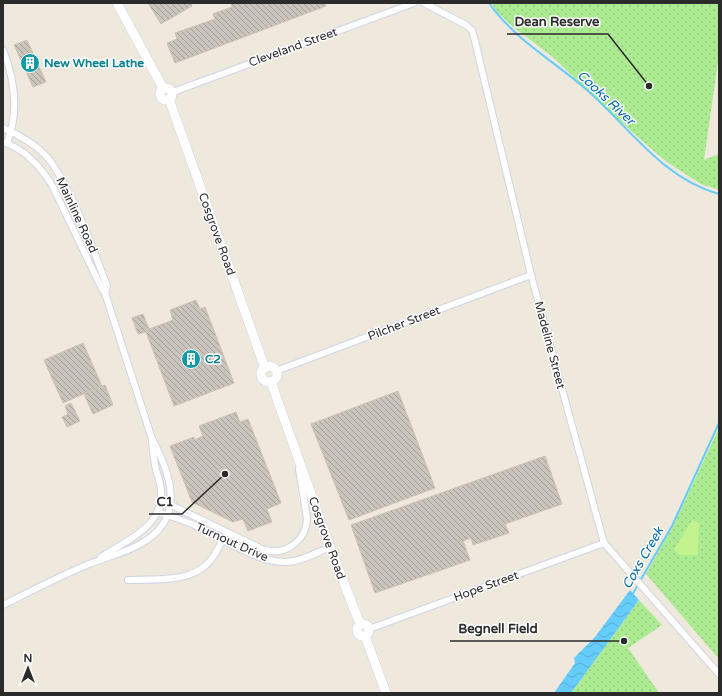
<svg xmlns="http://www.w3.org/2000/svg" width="722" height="696" viewBox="0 0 722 696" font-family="'Varela Round',sans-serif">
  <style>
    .park { fill: url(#park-dots) }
    .pitch { fill: #c3f38e }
    .water { fill: url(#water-waves) }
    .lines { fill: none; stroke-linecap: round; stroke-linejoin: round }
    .stream { stroke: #65ccfb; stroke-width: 2 }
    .building { fill: url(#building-back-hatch); stroke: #cac4b5 }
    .minor-casing { stroke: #d1d4e6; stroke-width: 8 }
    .secondary-casing { stroke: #d1d4e6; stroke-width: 10 }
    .minor { stroke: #fff; stroke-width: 6 }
    .secondary { stroke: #fff; stroke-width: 9 }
    .labels { text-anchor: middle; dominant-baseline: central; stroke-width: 3; stroke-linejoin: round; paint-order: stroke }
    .street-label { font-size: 12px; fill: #2b2b2b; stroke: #fff }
    .culture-label { font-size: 12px; font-weight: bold; fill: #0d838f; stroke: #fff; text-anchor: start }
    .water-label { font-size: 13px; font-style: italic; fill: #0068ab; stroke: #fff }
    .leader { fill: none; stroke: #2b2b2b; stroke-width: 1.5 }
    .callout-dot { fill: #2b2b2b; stroke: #fff; stroke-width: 1.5 }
    .callout-label { font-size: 13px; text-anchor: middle; font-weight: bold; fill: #2b2b2b; stroke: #fff; stroke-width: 3; stroke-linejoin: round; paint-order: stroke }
  </style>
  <defs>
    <pattern id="park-dots" width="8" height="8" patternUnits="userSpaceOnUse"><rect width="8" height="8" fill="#adeb93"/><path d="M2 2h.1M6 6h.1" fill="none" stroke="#95ca7f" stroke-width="1.8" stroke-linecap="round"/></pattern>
    <pattern id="water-waves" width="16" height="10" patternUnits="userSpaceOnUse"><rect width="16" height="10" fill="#65ccfb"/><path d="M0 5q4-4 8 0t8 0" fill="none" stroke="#58afd7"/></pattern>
    <pattern id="building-back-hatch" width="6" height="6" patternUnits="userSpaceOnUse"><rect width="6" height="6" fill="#cac4bc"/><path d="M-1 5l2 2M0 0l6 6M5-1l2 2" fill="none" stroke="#a49f99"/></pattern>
  </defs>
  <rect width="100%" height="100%" fill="#efe8dc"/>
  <!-- park -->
  <g class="park">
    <path d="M492,3H719V55L704,160L719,154V190L701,184L667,162L655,152L613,115L554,58L512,26L496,11Z"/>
    <path d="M719,428V659L646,574L673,526Z"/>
    <path d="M639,600L662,625L628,648L659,693H571Z"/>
  </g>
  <!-- pitch -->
  <path class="pitch" d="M692,520L699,522L698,555H680L674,550Z"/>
  <!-- water -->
  <path class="water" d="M630,590L639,600L571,693H554L575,663L574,658L595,637Z"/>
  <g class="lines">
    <!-- stream -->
    <g class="stream">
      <path d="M489,3C514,39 554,61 587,90C629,127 662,178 719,194"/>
      <path d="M640,581L672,526L719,423"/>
      <path d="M632,595L638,585"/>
    </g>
  </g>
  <!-- building -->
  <g class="building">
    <path d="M148,3H191L192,6L161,24Z"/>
    <path d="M231,3H325L326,6L175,63L167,43L177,39L175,33L215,19L213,14L232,7Z"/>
    <path d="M27,40L46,82L33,87L14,45Z"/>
    <path d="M196,300L200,309L205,307L234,383L174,406L146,332L138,334L132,318L143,314L149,329L173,320L170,310Z"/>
    <path d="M83,343L102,386L63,403L44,360Z"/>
    <path d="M105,385L113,405L93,414L84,394Z"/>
    <path d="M398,391L435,488L349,520L311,424Z"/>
    <path d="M71,403L80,421L67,427L62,417L68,414L65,406Z"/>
    <path d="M236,412L240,422L248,419L281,503L267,509L272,522L248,531L243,519L233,522L192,502L170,446L194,437V440L203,436L199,426Z"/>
    <path d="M545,456L562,504L505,524L509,533L473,545L471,538L463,541L470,560L375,593L351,525Z"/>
  </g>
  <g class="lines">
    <!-- minor casing -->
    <g class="minor-casing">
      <g id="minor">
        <path d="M424,3L466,25L472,30L474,37L531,275L604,543L719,674"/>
        <path d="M3,50C15,80 19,112 7,143"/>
        <path d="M173,92L414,3"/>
        <path d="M3,128C19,135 34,143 46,156C58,169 65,186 73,201C86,229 96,257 107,286L105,293"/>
        <path d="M3,142C25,149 40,166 52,185L102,289L105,293L152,439C171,474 186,518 142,543C126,553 106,557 89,564C60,576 31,591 3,605"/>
        <path d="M276,371L531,275"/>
        <path d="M161,502L171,505L262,549C284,557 306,542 307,518L299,469"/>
        <path d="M157,512C170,516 183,520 194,525C220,537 259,564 287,562C302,561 316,553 330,547"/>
        <path d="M101,557C126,541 164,526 161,491C161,484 158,477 156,470C154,461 153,452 152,442"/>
        <path d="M128,580C154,579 192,583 210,561C216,554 220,545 224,537"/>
        <path d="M369,629L604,543"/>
      </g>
    </g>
    <!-- secondary casing -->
    <g class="secondary-casing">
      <g id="secondary">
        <path d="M117,3L163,88"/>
        <circle cx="166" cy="94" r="6"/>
        <path d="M169,99L265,368"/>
        <circle cx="269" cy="374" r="8"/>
        <path d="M271,382L330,547L360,624"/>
        <circle cx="363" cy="630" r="6"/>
        <path d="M365,636L386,693"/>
      </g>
    </g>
    <!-- minor -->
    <use href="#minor" class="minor"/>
    <!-- secondary -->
    <use href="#secondary" class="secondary"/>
  </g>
  <!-- icons -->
  <defs>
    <g id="building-disc" transform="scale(1)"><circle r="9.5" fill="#0f9aa8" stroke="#fff"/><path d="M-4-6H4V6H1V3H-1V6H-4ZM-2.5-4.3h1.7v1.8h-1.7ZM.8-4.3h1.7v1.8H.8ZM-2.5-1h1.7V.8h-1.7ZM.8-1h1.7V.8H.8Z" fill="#fff"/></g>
  </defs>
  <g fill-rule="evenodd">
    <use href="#building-disc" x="30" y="63"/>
    <use href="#building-disc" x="191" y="359"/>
  </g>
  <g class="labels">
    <!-- street labels -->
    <g class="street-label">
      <text transform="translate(293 47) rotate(-20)">Cleveland Street</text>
      <text transform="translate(77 215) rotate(65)">Mainline Road</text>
      <text transform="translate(217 234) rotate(70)">Cosgrove Road</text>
      <text transform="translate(404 323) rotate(-21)">Pilcher Street</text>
      <text transform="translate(550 345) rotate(75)">Madeline Street</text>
      <text transform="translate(327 538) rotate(70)">Cosgrove Road</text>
      <text transform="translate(232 542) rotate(24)">Turnout Drive</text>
      <text transform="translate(486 586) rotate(-20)">Hope Street</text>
    </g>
    <!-- culture labels -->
    <g class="culture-label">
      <text x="44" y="63">New Wheel Lathe</text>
      <text x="205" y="359">C2</text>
    </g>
    <!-- water labels -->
    <g class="water-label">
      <text transform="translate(606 98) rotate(43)">Cooks River</text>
      <text transform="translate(643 558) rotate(-60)">Coxs Creek</text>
    </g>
  </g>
  <!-- callouts -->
  <path class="leader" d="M649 86L608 34H507M225 474L182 514H149M624 641L546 641H450"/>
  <g class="callout-dot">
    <circle cx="649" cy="86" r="4"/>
    <circle cx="225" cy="474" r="4"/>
    <circle cx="624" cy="641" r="4"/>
  </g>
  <g class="callout-label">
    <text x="557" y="26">Dean Reserve</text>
    <text x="165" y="506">C1</text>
    <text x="498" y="633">Begnell Field</text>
  </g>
  <!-- border -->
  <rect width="722" height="696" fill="none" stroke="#2b2b2b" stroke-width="8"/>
  <!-- north arrow -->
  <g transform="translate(28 668)" stroke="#ffffff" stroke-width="3" paint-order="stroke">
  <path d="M0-3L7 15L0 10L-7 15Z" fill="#2b2b2b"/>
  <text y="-6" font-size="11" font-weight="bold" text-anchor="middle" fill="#2b2b2b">N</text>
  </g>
</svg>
